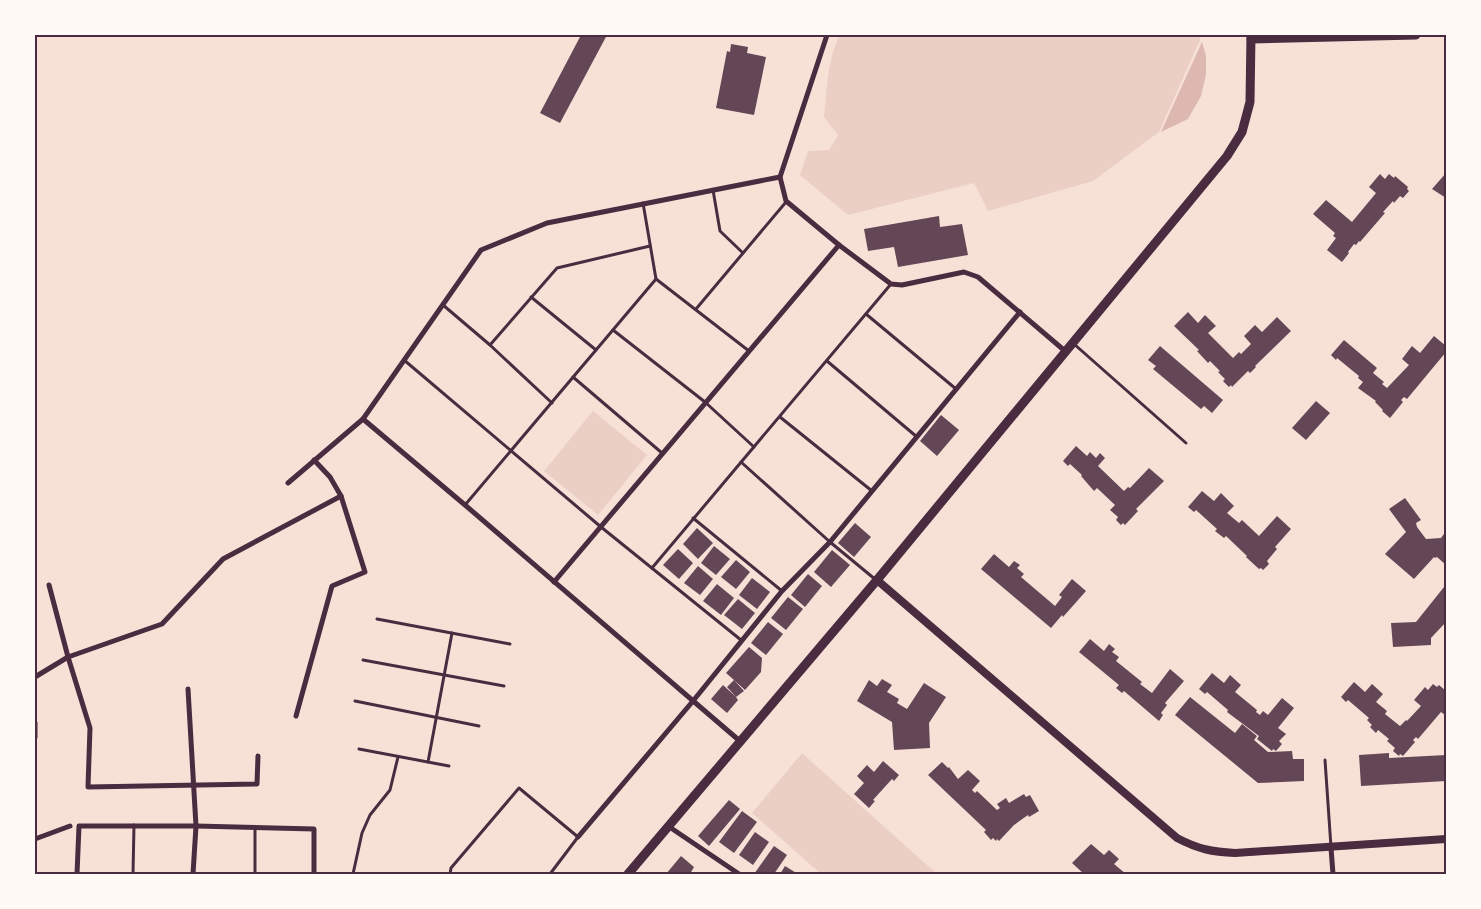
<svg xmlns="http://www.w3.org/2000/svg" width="1481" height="909" viewBox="0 0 1481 909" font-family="Roboto,sans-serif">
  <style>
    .green { fill: #ebcfc5 }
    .water { fill: #dcb8b0 }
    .building { fill: #644757 }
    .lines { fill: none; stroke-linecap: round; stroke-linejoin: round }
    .service { stroke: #4a2c40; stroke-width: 3 }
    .minor { stroke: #4a2c40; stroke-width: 5 }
    .tertiary { stroke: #4a2c40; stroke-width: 8 }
    .secondary { stroke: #4a2c40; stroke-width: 9 }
    .neatline { fill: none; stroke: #4a2c40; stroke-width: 2 }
  </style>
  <rect width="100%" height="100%" fill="#f7e1d7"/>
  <!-- green -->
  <g class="green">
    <path d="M840,35H1200V40L1159,132L1093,181L988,211L974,183L848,215L800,175L808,151L829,150L838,135L824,117C827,91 827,59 840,35Z"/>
    <path d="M593,411L647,455L598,515L544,471Z"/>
    <path d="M802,753L937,874H821L752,813Z"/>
  </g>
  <!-- water -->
  <path class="water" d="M1202,42L1206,56V75L1201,96L1188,119L1161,132Z"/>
  <!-- building -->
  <g class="building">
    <path d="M581,35H607L560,123L540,113Z"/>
    <path d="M731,44L748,47L747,53L766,57L754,115L716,108L727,51L730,52Z"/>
    <path d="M1446,173V198L1432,189Z"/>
    <path d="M1380,174L1385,179L1389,174L1394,178L1395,176L1408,187L1407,189L1409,191L1403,198L1400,196L1394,203L1393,201L1383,212L1385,213L1360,242L1359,241L1356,245L1354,244L1348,252L1349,253L1342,262L1327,250L1336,238L1333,236L1335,233L1313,214L1326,200L1352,222L1376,193L1369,187Z"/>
    <path d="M939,216L940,227L962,224L968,255L898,267L894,247L868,251L864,229Z"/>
    <path d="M1188,312L1198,323L1205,315L1216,326L1208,333L1233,358L1239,352L1241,354L1251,344L1244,336L1255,325L1262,332L1277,317L1291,331L1255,366L1256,367L1250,373L1248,371L1232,387L1231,385L1229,387L1223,381L1225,379L1218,372L1220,371L1210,361L1208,363L1197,351L1199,350L1174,326Z"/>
    <path d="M1434,336L1446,346V352L1407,399L1404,397L1401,400L1403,402L1390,418L1382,411L1383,410L1375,402L1376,401L1358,388L1363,382L1358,378L1359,376L1337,358L1336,360L1331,355L1344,340L1377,368L1373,373L1384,382L1382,384L1387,388L1409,365L1402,359L1412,346L1420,353Z"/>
    <path d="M1160,346L1223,400L1212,413L1204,406L1201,409L1153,369L1156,366L1148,360Z"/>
    <path d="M1316,401L1330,413L1306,440L1292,428Z"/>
    <path d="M941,415L959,430L937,456L920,441Z"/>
    <path d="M1076,446L1087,456L1090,452L1096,458L1100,453L1105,458L1098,466L1124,491L1128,487L1130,488L1149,468L1164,481L1136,509L1138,511L1125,525L1123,523L1121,525L1116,520L1118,517L1110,510L1115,505L1097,488L1094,491L1081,476L1082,475L1070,464L1068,466L1063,461Z"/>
    <path d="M1202,491L1214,501L1221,493L1234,506L1227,513L1239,523L1242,520L1259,536L1277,516L1291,529L1275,547L1277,549L1267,561L1269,564L1263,570L1261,568L1259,569L1246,557L1247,556L1226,536L1224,538L1215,531L1217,529L1196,510L1194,512L1188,507Z"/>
    <path d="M1405,498L1421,520L1416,523L1417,527L1426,539L1441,538L1446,531V565L1437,557L1435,558L1434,557L1414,579L1385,554L1406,532L1389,509Z"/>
    <path d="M855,523L871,537L854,557L838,543Z"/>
    <path d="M697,528L713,543L698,559L683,544Z"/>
    <path d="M714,546L730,559L716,575L701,563Z"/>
    <path d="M678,549L693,563L679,579L663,565Z"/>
    <path d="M832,550L850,565L831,587L814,572Z"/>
    <path d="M994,554L1009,567L1014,561L1020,565L1017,568L1024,574L1021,577L1055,606L1062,597L1059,595L1072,579L1086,591L1063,617L1062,615L1051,628L981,569Z"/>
    <path d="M736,560L750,572L736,589L721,577Z"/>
    <path d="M698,566L713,579L700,595L684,583Z"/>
    <path d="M808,574L822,586L805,607L791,595Z"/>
    <path d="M752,578L770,592L757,609L739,595Z"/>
    <path d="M717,584L734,598L721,615L703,601Z"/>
    <path d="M1444,587L1446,588V622L1431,638V645L1393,647L1391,623L1416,622Z"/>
    <path d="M788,597L803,609L786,630L771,618Z"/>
    <path d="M738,599L755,613L742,629L724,615Z"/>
    <path d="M768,622L783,634L766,655L751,643Z"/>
    <path d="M1090,639L1104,651L1109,644L1115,649L1112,652L1119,657L1116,661L1142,682L1140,684L1152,693L1170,669L1184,681L1165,703L1167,705L1161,713L1163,715L1159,721L1124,691L1122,693L1116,688L1119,685L1079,652Z"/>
    <path d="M749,647L762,658L761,672L745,690L734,680L744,691L736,697L738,700L727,713L711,699L723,685L736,697L727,687L734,680L726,673Z"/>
    <path d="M1212,673L1224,683L1230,675L1241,685L1235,692L1257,710L1256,712L1260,715L1263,711L1268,715L1282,698L1294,708L1278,728L1286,734L1279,741L1282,744L1276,751L1273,749L1272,751L1257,739L1259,736L1227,712L1228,710L1207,692L1205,694L1199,689Z"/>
    <path d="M882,679L892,685L887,692L899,699L897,703L907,709L924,683L946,697L929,723L930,748L894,750L892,722L857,701L869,680L877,686Z"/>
    <path d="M1354,682L1365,692L1372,684L1383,694L1376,702L1387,711L1385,714L1400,726L1406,720L1407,721L1421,706L1414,700L1425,687L1428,690L1433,684L1437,687L1439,685L1446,691V714L1445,715L1441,712L1418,739L1416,737L1413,740L1415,742L1403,756L1400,754L1399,756L1393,751L1395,748L1387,741L1389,739L1378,730L1376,733L1370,727L1372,725L1367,720L1369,718L1348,700L1346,702L1341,697Z"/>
    <path d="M1190,697L1235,733L1242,724L1257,736L1254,740L1268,752L1292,751L1293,759H1304V781L1258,783L1175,715Z"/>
    <path d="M1389,753V758L1446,755V781L1361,786L1359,755Z"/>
    <path d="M883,761L899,775L894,781L892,779L873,800L875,801L869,808L854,794L864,783L857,776L867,765L874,772Z"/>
    <path d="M942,762L948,768L949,767L958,779L968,770L980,781L972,790L975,793L977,791L997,810L1000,808L997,804L1006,798L1009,803L1024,794L1026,797L1030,795L1039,811L1029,817L1028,815L1014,825L999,841L997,839L996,841L993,838L991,840L984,832L986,830L928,775Z"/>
    <path d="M729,800L740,809L709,846L698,836Z"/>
    <path d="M742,811L757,822L734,853L719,842Z"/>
    <path d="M755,832L769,842L753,865L739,855Z"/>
    <path d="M1091,844L1104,855L1109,850L1119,859L1114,864L1126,874H1084L1072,863Z"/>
    <path d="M774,846L787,855L774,874H754Z"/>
    <path d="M681,856L694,867L690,874H666Z"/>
    <path d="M785,866L798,874H780Z"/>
  </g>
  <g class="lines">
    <!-- service -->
    <g class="service">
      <path d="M713,190L720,231L743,253"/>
      <path d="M643,203L656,279L749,351"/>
      <path d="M531,297L596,350"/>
      <path d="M443,305L490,345L552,403"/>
      <path d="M696,309L786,202"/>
      <path d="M866,314L956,389"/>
      <path d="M613,330L705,402L754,447"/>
      <path d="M1074,344L1186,443"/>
      <path d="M490,345L557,268L650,246"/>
      <path d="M404,360L601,527L741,640"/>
      <path d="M827,361L917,437"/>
      <path d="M573,377L662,453"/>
      <path d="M780,417L872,491"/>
      <path d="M741,462L830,542L876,580"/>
      <path d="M465,505L656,279"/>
      <path d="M693,518L782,591"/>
      <path d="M652,568L891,284"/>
      <path d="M377,619L510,644"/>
      <path d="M363,660L504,686"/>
      <path d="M355,701L479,726"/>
      <path d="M359,749L449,766"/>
      <path d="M1325,760L1331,847"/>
      <path d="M428,762L452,633"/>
      <path d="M133,874L134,825"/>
      <path d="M255,874V827"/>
      <path d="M353,874L362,833L370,815L390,790L398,757"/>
      <path d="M450,874L451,868L519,788L578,837L550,874"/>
    </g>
    <!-- minor -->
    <g class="minor">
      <path d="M827,35L780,177L786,201L839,245L891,284L902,285L964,272L978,277L1065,351"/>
      <path d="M363,419L465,505L741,742"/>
      <path d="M288,483L363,419L481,250L547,223L780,177"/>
      <path d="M554,582L839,245"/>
      <path d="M49,585L68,657L90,728L88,787L257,784L258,756"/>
      <path d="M35,677L68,657L162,624L223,559L341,496"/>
      <path d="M188,689L196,826L193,874"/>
      <path d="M296,716L332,586L365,572L341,496L330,477L314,460"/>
      <path d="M35,723V737"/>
      <path d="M668,826L739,874"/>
      <path d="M578,837L693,701L782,591L830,542L1020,312"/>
      <path d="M35,839L70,826"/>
      <path d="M1331,848L1333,874"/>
      <path d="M77,874L79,826H196L314,829V874"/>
    </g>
    <!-- tertiary -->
    <path class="tertiary" d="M877,580L1177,838C1198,849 1212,852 1235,853L1446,839"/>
    <!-- secondary -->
    <g class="secondary">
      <path d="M1251,39L1416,35"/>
      <path d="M628,874L877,580L1227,156L1242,132L1250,102L1251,35"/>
    </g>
  </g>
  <!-- border -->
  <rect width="1481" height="909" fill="none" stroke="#fffaf5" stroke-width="72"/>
  <rect x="36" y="36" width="1409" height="837" class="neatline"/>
</svg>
